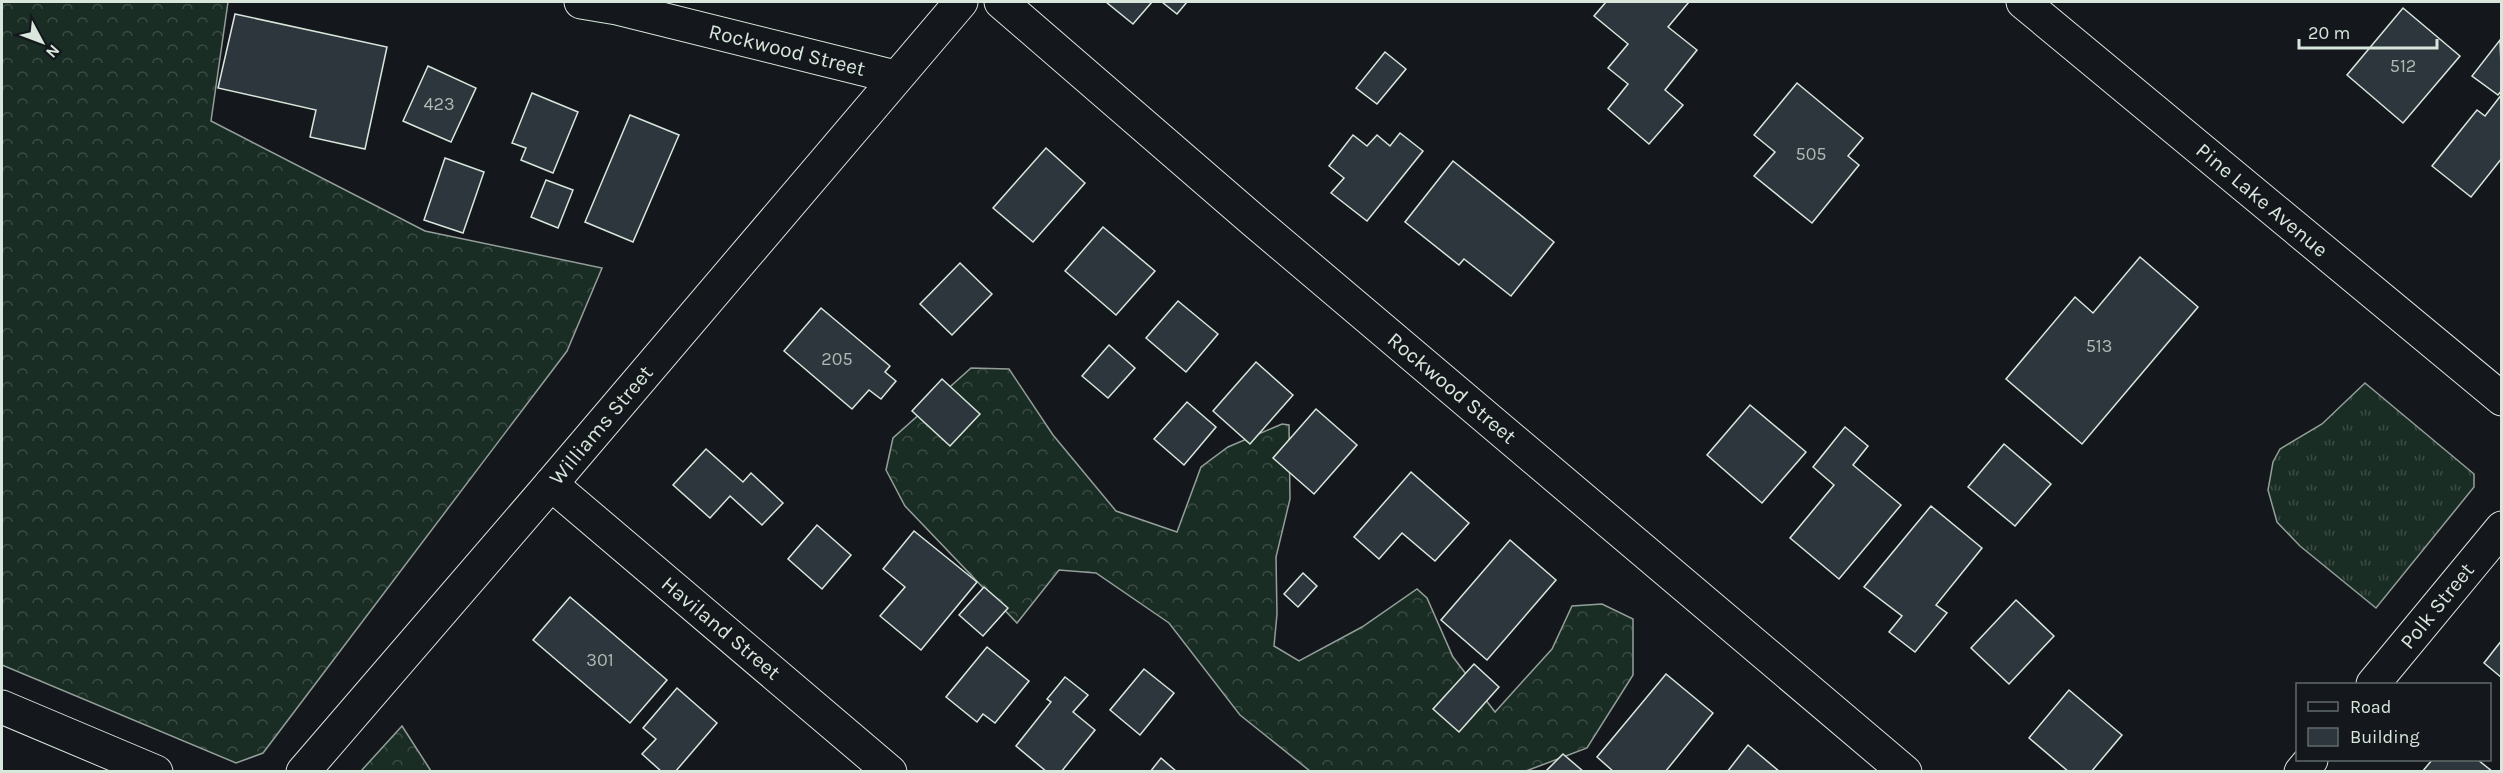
<svg xmlns="http://www.w3.org/2000/svg" width="2503" height="773" viewBox="0 0 2503 773" font-family="Karla,sans-serif">
  <style>
    .grass { fill: url(#grass-tufts); stroke: #939e99; stroke-width: 1.5 }
    .forest { fill: url(#forest-crowns); stroke: #939e99; stroke-width: 1.5 }
    .building { fill: #2c363c; stroke: #d8e6dc; stroke-width: 1.5 }
    .lines { fill: none; stroke-linecap: round; stroke-linejoin: round }
    .minor-casing { stroke: #d8e6dc; stroke-width: 35 }
    .major-casing { stroke: #d8e6dc; stroke-width: 35 }
    .minor { stroke: #14181c; stroke-width: 33 }
    .major { stroke: #14181c; stroke-width: 33 }
    .labels { text-anchor: middle; dominant-baseline: central; stroke-width: 4.5; stroke-linejoin: round; paint-order: stroke }
    .number-label { font-size: 18px; fill: #adbab4 }
    .street-label { font-size: 21px; fill: #d8e6dc; stroke: #14181c }
  </style>
  <defs>
    <pattern id="grass-tufts" width="24" height="20" patternUnits="userSpaceOnUse" patternTransform="scale(1.5)"><rect width="24" height="20" fill="#1a2d24"/><path d="M3 7l-1-3M5 7V3M7 7l1-3M15 17l-1-3M17 17v-4M19 17l1-3" fill="none" stroke="#3b4b43"/></pattern>
    <pattern id="forest-crowns" width="20" height="18" patternUnits="userSpaceOnUse" patternTransform="scale(1.5)"><rect width="20" height="18" fill="#1a2d24"/><path d="M2 6a3 3 0 1 1 6 0M12 15a3 3 0 1 1 6 0" fill="none" stroke="#3b4b43"/></pattern>
  </defs>
  <rect width="100%" height="100%" fill="#14181c"/>
  <!-- grass -->
  <path class="grass" d="M2365,383L2474,474V487L2376,608L2300,546L2277,522L2268,490L2273,462L2280,449L2322,424Z"/>
  <!-- forest -->
  <g class="forest">
    <path d="M2,2H228L211,121L425,231L602,268L567,351L263,753L236,763L2,665Z"/>
    <path d="M971,368L1009,369L1053,435L1116,511L1177,532L1201,467L1228,447L1282,424L1289,425L1290,499L1276,557L1277,614L1274,646L1299,661L1362,627L1417,589L1427,598L1453,657L1495,712L1552,649L1572,606L1602,604L1633,619V675L1587,748L1526,771H1310L1240,715L1169,623L1096,573L1059,570L1017,623L905,506L886,470L893,438Z"/>
    <path d="M402,726L431,771H361Z"/>
  </g>
  <!-- building -->
  <g class="building">
    <path d="M1106,2H1152L1133,24Z"/>
    <path d="M1162,2H1187L1177,14Z"/>
    <path d="M1606,2H1689L1668,27L1697,50L1665,90L1683,105L1649,144L1608,109L1628,84L1608,68L1628,44L1594,16Z"/>
    <path d="M2403,8L2460,56L2403,123L2347,75Z"/>
    <path d="M235,14L387,47L365,149L310,137L316,110L218,88Z"/>
    <path d="M2500,40L2502,90L2498,95L2472,76Z"/>
    <path d="M1385,52L1406,69L1377,104L1356,88Z"/>
    <path d="M428,66L476,88L451,142L403,121Z"/>
    <path d="M1797,83L1863,138L1848,156L1859,165L1812,223L1754,176L1775,152L1754,135Z"/>
    <path d="M532,93L578,112L553,173L521,160L526,148L512,143Z"/>
    <path d="M2502,94V158L2471,197L2432,166L2477,110L2485,116Z"/>
    <path d="M630,115L679,135L633,242L585,222Z"/>
    <path d="M1400,133L1423,151L1367,221L1331,193L1344,178L1329,166L1353,135L1367,146L1377,135L1390,146Z"/>
    <path d="M1046,148L1085,183L1033,242L993,208Z"/>
    <path d="M445,158L484,172L463,233L424,220Z"/>
    <path d="M1453,161L1554,242L1511,296L1464,259L1459,265L1405,222Z"/>
    <path d="M546,180L573,190L558,228L531,217Z"/>
    <path d="M1103,227L1155,271L1116,315L1065,271Z"/>
    <path d="M2140,257L2198,307L2082,444L2006,379L2075,297L2093,313Z"/>
    <path d="M960,263L992,294L952,335L920,304Z"/>
    <path d="M1178,301L1218,334L1186,372L1146,338Z"/>
    <path d="M821,308L890,366L885,372L896,381L881,399L869,390L852,409L784,351Z"/>
    <path d="M1109,345L1135,368L1108,398L1082,376Z"/>
    <path d="M1256,362L1293,395L1250,444L1213,411Z"/>
    <path d="M942,379L980,414L950,446L912,411Z"/>
    <path d="M1187,402L1216,427L1184,465L1154,439Z"/>
    <path d="M1750,405L1806,452L1762,503L1707,455Z"/>
    <path d="M1316,409L1357,445L1314,494L1273,458Z"/>
    <path d="M1845,427L1868,446L1853,465L1901,505L1839,579L1790,538L1834,485L1813,467Z"/>
    <path d="M2004,444L2051,484L2015,526L1968,487Z"/>
    <path d="M706,449L743,482L751,473L783,503L762,525L730,496L710,518L673,485Z"/>
    <path d="M1411,472L1469,523L1435,561L1402,533L1379,559L1354,537Z"/>
    <path d="M1931,506L1982,548L1936,605L1947,613L1915,652L1889,632L1902,616L1864,587Z"/>
    <path d="M817,525L851,555L822,589L788,559Z"/>
    <path d="M914,531L977,582L921,650L880,616L905,587L883,569Z"/>
    <path d="M1510,540L1556,580L1487,660L1441,620Z"/>
    <path d="M1303,573L1317,586L1298,607L1284,594Z"/>
    <path d="M984,587L1008,608L983,636L959,615Z"/>
    <path d="M570,597L667,680L630,723L533,640Z"/>
    <path d="M2016,600L2054,636L2009,684L1971,648Z"/>
    <path d="M2502,640V678L2484,663Z"/>
    <path d="M987,647L1029,681L995,723L983,714L977,722L946,697Z"/>
    <path d="M1474,664L1499,687L1459,732L1433,709Z"/>
    <path d="M1144,669L1174,693L1140,735L1110,710Z"/>
    <path d="M1666,674L1713,713L1665,772H1614L1597,757Z"/>
    <path d="M1065,677L1088,695L1073,712L1095,730L1061,772H1047L1016,746L1051,702L1047,699Z"/>
    <path d="M677,688L717,723L675,772H662L642,754L656,739L643,728Z"/>
    <path d="M2069,690L2122,735L2091,772H2069L2029,738Z"/>
    <path d="M1748,745L1780,772H1727Z"/>
    <path d="M1563,754L1584,772H1545Z"/>
    <path d="M1161,758L1177,772H1150Z"/>
    <path d="M2432,760H2478L2493,772H2422Z"/>
  </g>
  <g class="lines">
    <!-- minor casing -->
    <g class="minor-casing">
      <g id="minor">
        <path d="M581,2L617,8L895,77"/>
        <path d="M1001,2L1253,220L1905,772"/>
        <path d="M551,484L890,772"/>
        <path d="M2373,684L2502,528"/>
        <path d="M2,707L156,772"/>
        <path d="M303,772L551,484L961,2"/>
        <path d="M2301,772L2311,760"/>
      </g>
    </g>
    <!-- major casing -->
    <g class="major-casing">
      <path id="major" d="M2023,2L2502,399"/>
    </g>
    <!-- minor -->
    <use href="#minor" class="minor"/>
    <!-- major -->
    <use href="#major" class="major"/>
  </g>
  <g class="labels">
    <!-- number labels -->
    <g class="number-label">
      <text x="2403" y="66">512</text>
      <text x="439" y="104">423</text>
      <text x="1811" y="154">505</text>
      <text x="2099" y="346">513</text>
      <text x="837" y="359">205</text>
      <text x="600" y="660">301</text>
    </g>
    <!-- street labels -->
    <g class="street-label">
      <text transform="translate(787 50) rotate(14)">Rockwood Street</text>
      <text transform="translate(2262 200) rotate(40)">Pine Lake Avenue</text>
      <text transform="translate(1452 388) rotate(40)">Rockwood Street</text>
      <text transform="translate(601 425) rotate(-50)">Williams Street</text>
      <text transform="translate(2437 606) rotate(-51)">Polk Street</text>
      <text transform="translate(721 628) rotate(40)">Haviland Street</text>
    </g>
  </g>
  <!-- border -->
  <rect width="2503" height="773" fill="none" stroke="#d8e6dc" stroke-width="6"/>
  <!-- legend -->
  <rect x="2296" y="683" width="195" height="78" fill="#14181c" stroke="#626a69" stroke-width="1.5"/>
  <rect x="2308" y="702" width="30" height="9" fill="#14181c" stroke="#626a69" stroke-width="1.5"/>
  <text x="2350" y="713" font-size="18" fill="#d8e6dc">Road</text>
  <rect x="2308" y="728" width="30" height="18" fill="#2c363c" stroke="#626a69" stroke-width="1.5"/>
  <text x="2350" y="743" font-size="18" fill="#d8e6dc">Building</text>
  <!-- north arrow -->
  <g transform="translate(42 42) rotate(131)" stroke="#14181c" stroke-width="4.5" paint-order="stroke">
  <path d="M0-4.5L10 22L0 15L-10 22Z" fill="#d8e6dc"/>
  <text y="-9" font-size="16" font-weight="bold" text-anchor="middle" fill="#d8e6dc">N</text>
  </g>
  <!-- scale -->
  <path d="M2299 39v9h138v-9" fill="none" stroke="#d8e6dc" stroke-width="3"/>
  <text x="2308" y="39" font-size="18" fill="#d8e6dc" stroke="#14181c" stroke-width="4.5" paint-order="stroke">20 m</text>
</svg>
